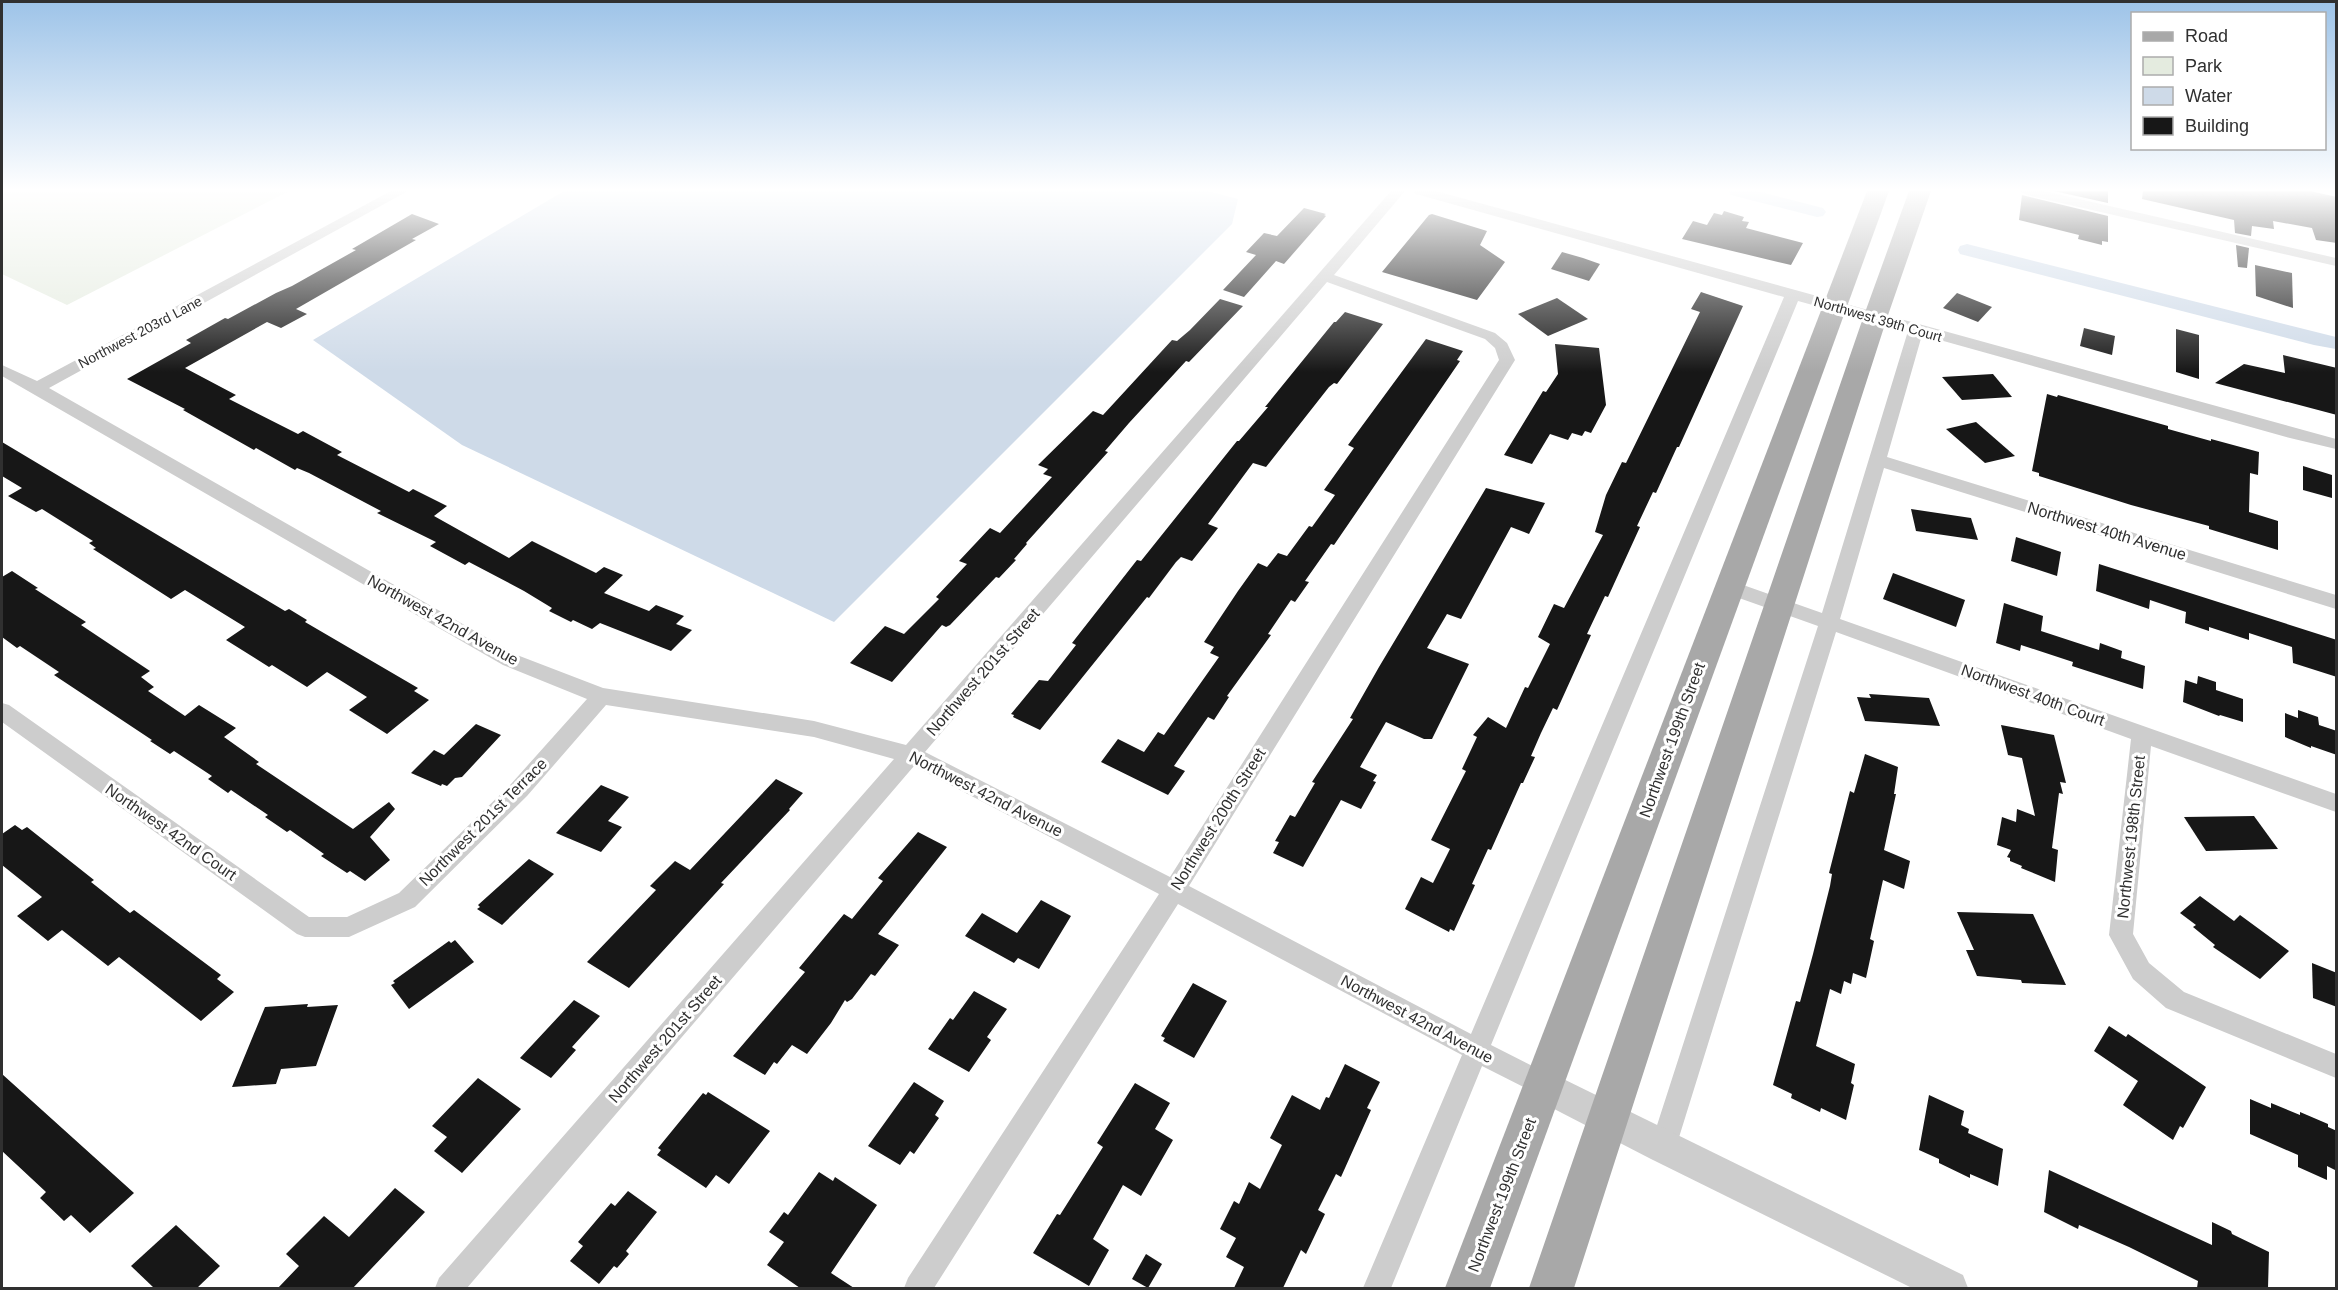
<svg xmlns="http://www.w3.org/2000/svg" width="2338" height="1290" viewBox="0 0 2338 1290" font-family="Arial,sans-serif">
  <style>
    .green { fill: #e4ebdf }
    .water { fill: #cedae8 }
    .lines { fill: none; stroke-linecap: round; stroke-linejoin: round }
    .canal { fill: #cedae8; fill-rule: evenodd }
    .building { fill: #171717 }
    .minor { fill: #cdcdcd; fill-rule: evenodd }
    .tertiary { fill: #cdcdcd; fill-rule: evenodd }
    .primary { fill: #a8a8a8; fill-rule: evenodd }
    .labels { text-anchor: middle; dominant-baseline: central; stroke-width: 6; stroke-linejoin: round; paint-order: stroke }
    .far-street-label { font-size: 14px; fill: #303030; stroke: #fff }
    .street-label { font-size: 16px; fill: #303030; stroke: #fff }
  </style>
  <rect width="100%" height="100%" fill="#fff"/>
  <!-- green -->
  <path class="green" d="M2,191H289L67,305L2,274Z"/>
  <!-- water -->
  <path class="water" d="M564,191H1208L1238,199L1232,224L834,622L462,445L313,340Z"/>
  <g class="lines">
    <!-- canal -->
    <g class="canal">
      <path d="M1728,191H1757L1823,208L1826,212L1823,216L1817,217L1731,195Z"/>
      <path d="M1967,244L2336,337V349L2314,345L1960,254L1958,250L1960,246Z"/>
    </g>
  </g>
  <!-- building -->
  <g class="building">
    <path d="M2054,191H2108V203Z"/>
    <path d="M2143,191H2310L2337,197V243L2316,240L2312,228L2273,221L2274,229L2252,226L2251,236L2235,233L2234,220L2142,199Z"/>
    <path d="M2022,195L2108,216V242L2102,241V245L2078,239L2079,235L2019,220Z"/>
    <path d="M1304,208L1326,214L1324,215L1326,216L1284,264L1276,261L1244,297L1223,290L1256,255L1246,252L1264,233L1277,236Z"/>
    <path d="M1724,211L1744,217L1742,221L1749,222L1746,228L1803,243L1791,265L1682,239L1693,221L1707,225L1714,213L1722,215Z"/>
    <path d="M412,214L439,224L412,239L416,240L296,309L307,314L281,328L267,322L185,368L236,395L229,399L298,434L303,431L342,452L337,455L409,492L413,489L447,506L434,516L509,558L532,541L596,573L604,567L623,575L604,593L649,611L656,605L684,616L676,624L692,630L671,651L600,623L592,629L573,620L571,622L549,611L552,608L524,591L469,562L465,565L430,546L436,542L377,513L381,511L309,473L297,468L295,470L256,448L254,450L183,410L185,409L127,379L191,343L186,340L225,318L228,319L276,293L292,286L356,250L352,249Z"/>
    <path d="M1432,214L1487,231L1480,245L1505,262L1477,300L1382,272L1429,215Z"/>
    <path d="M2236,245L2249,248L2247,268L2238,267Z"/>
    <path d="M1562,252L1583,258L1600,264L1589,281L1551,269Z"/>
    <path d="M2255,265L2292,273L2293,308L2256,296Z"/>
    <path d="M1701,292L1743,306L1679,447H1677L1656,493L1653,492L1637,526L1640,527L1608,597L1605,596L1587,634L1591,635L1557,710L1553,708L1541,733L1531,756L1535,757L1523,783H1521L1491,850L1488,849L1472,884L1475,885L1454,931L1450,929L1449,932L1405,909L1421,877L1433,883L1450,849L1431,840L1466,771L1462,769L1477,737L1473,735L1488,717L1506,728L1525,687L1528,688L1550,644L1538,637L1554,604L1564,608L1603,535L1595,532L1606,495L1622,462L1626,463L1700,312L1691,309Z"/>
    <path d="M1957,293L1992,307L1978,322L1943,308Z"/>
    <path d="M1557,298L1588,319L1548,336L1518,314Z"/>
    <path d="M1220,299L1243,306L1189,362L1186,361L1129,423L1105,451L1108,452L1026,543L1027,544L1014,559L1016,560L999,578L996,577L950,625L946,627L942,625L892,682L850,663L885,626L904,634L939,599L936,597L967,564L959,561L990,528L1000,533L1052,477L1043,474L1048,469L1038,465L1093,411L1103,415L1172,340L1177,341L1190,330Z"/>
    <path d="M1345,312L1383,324L1337,384L1334,383L1329,387L1266,467L1253,463L1208,524L1218,528L1192,561L1181,557L1176,562L1149,598L1147,597L1040,730L1013,717L1014,715L1011,714L1039,680L1048,681L1076,645L1072,643L1137,560L1141,561L1237,441H1239L1268,407H1265L1334,322H1336Z"/>
    <path d="M2084,328L2115,336L2112,355L2080,346Z"/>
    <path d="M2176,329L2199,335V379L2176,372Z"/>
    <path d="M1426,339L1463,351L1457,360L1460,361L1334,545L1331,544L1305,581L1309,582L1295,602L1291,600L1268,634L1271,635L1227,696L1229,697L1214,720L1208,717L1174,766L1185,771L1168,795L1101,762L1118,739L1144,752L1158,732L1164,735L1219,657L1210,653L1214,647L1204,642L1238,591L1258,563L1267,567L1278,553L1287,556L1309,526L1312,527L1335,495L1324,490L1354,448L1348,445Z"/>
    <path d="M1555,344L1599,348L1606,405L1591,433L1585,431L1582,436L1572,433L1568,440L1550,434L1532,464L1504,455L1543,391L1546,392L1558,374Z"/>
    <path d="M2283,355L2337,368V415L2215,383L2244,364L2285,373Z"/>
    <path d="M1993,374L2012,397L1962,400L1942,377Z"/>
    <path d="M2047,394L2057,397L2058,395L2168,426V429L2211,441V439L2259,452L2258,475L2250,473L2249,512L2278,521V550L2209,529V526L2131,505L2039,476V473L2032,471Z"/>
    <path d="M1976,422L2015,456L1985,463L1946,429Z"/>
    <path d="M2,442L285,611L289,609L307,620L305,622L418,688L414,691L429,700L387,734L349,710L367,697L327,672L307,687L272,665L269,667L226,640L245,627L185,590L171,599L93,549L96,548L89,543L93,541L42,509L36,512L8,496L22,488L2,476Z"/>
    <path d="M2303,466L2332,475V498L2303,490Z"/>
    <path d="M1486,488L1545,503L1529,534L1511,527L1461,619L1447,614L1427,648L1469,664L1432,739H1424L1386,722L1360,767L1377,775L1373,781L1376,782L1361,809L1341,800L1303,867L1273,853L1279,842L1275,841L1290,815L1295,817L1315,783L1312,782L1353,719L1350,718L1379,667Z"/>
    <path d="M1911,509L1971,518L1978,540L1916,531Z"/>
    <path d="M2016,537L2061,552L2057,576L2011,561Z"/>
    <path d="M2099,564L2337,640V677L2293,663L2292,647L2249,633V640L2209,627V631L2185,623L2186,612L2150,600L2149,609L2096,591Z"/>
    <path d="M12,571L38,588L35,589L86,622L81,625L150,671L141,677L154,687L148,691L185,716L199,705L236,728L224,737L259,762L256,764L353,829L389,802L395,809L370,837L390,860L365,881L350,871L347,873L321,856L324,854L290,830L287,832L265,817L268,815L231,790L228,793L208,779L212,776L174,751L170,754L150,741L152,740L54,675L59,672L20,646L17,648L2,637V577Z"/>
    <path d="M1893,573L1965,600L1956,627L1883,599Z"/>
    <path d="M2004,603L2043,616L2041,631L2099,650L2100,643L2122,651L2121,658L2145,666L2143,689L2072,666L2073,662L2021,645L2020,651L1996,643Z"/>
    <path d="M2198,676L2216,682V690L2243,699V722L2220,715L2219,716L2183,702L2185,680L2197,684Z"/>
    <path d="M1869,694L1929,698L1940,726L1865,721L1857,697L1871,698Z"/>
    <path d="M2298,710L2318,717L2319,725L2337,731V755L2311,746V748L2285,737V713L2298,718Z"/>
    <path d="M476,724L501,735L462,777L455,778L447,786L442,784L441,786L411,773L434,750L444,755Z"/>
    <path d="M2001,725L2054,735L2066,783L2060,782L2063,794L2059,793L2052,848L2058,850L2055,882L2021,868L2022,866L2010,861V858L2007,857L2011,850L1997,845L2002,817L2016,822L2017,809L2035,816L2022,758L2008,755Z"/>
    <path d="M1865,754L1898,767L1894,794H1896L1884,850L1910,861L1904,889L1883,880L1870,939L1874,941L1866,978L1853,973L1851,984L1844,981L1841,994L1830,989L1816,1046L1855,1064L1851,1083L1854,1085L1846,1120L1821,1108L1820,1112L1791,1098L1792,1094L1773,1085L1796,1001L1800,1002L1813,954L1830,886L1832,874L1829,873L1850,791L1854,793Z"/>
    <path d="M776,779L803,793L789,809L790,810L721,883L724,884L629,988L587,962L656,890L650,886L675,861L690,870Z"/>
    <path d="M601,785L629,797L608,821L622,827L601,852L556,833Z"/>
    <path d="M2254,816L2278,849L2206,851L2184,817Z"/>
    <path d="M15,825L22,830L27,827L94,880L91,882L130,913L134,910L221,975L217,979L234,992L201,1021L119,957L108,966L62,930L48,941L17,916L42,897L2,865V834Z"/>
    <path d="M918,832L947,847L878,934L899,945L875,976L871,974L852,999L847,1002L845,1000L831,1023L807,1054L792,1045L777,1064L774,1062L765,1075L733,1056L805,972L799,968L844,914L852,919L883,881L878,878Z"/>
    <path d="M529,859L554,874L502,925L477,909L480,907L478,905Z"/>
    <path d="M2200,896L2234,921L2240,915L2289,951L2260,979L2213,947L2215,945L2193,927L2196,925L2180,913Z"/>
    <path d="M1041,900L1071,916L1039,969L1018,958L1014,963L965,936L982,913L1017,933Z"/>
    <path d="M1957,912L2033,914L2066,985L2022,983L2021,980L1977,976L1966,950H1974Z"/>
    <path d="M455,940L474,962L409,1009L391,985L395,983L393,981L449,941L451,943Z"/>
    <path d="M2312,963L2337,973V1007L2313,998Z"/>
    <path d="M1193,983L1227,1001L1194,1058L1163,1041L1165,1038L1161,1036Z"/>
    <path d="M974,991L1007,1009L987,1037L991,1040L969,1072L928,1049L950,1018L953,1020Z"/>
    <path d="M574,1000L600,1016L572,1047L576,1050L551,1078L520,1058Z"/>
    <path d="M308,1004L307,1007L338,1005L316,1066L281,1069L276,1084L232,1087L265,1007Z"/>
    <path d="M2109,1026L2126,1037L2128,1034L2206,1087L2183,1128L2180,1126L2173,1140L2123,1105L2138,1081L2094,1051Z"/>
    <path d="M1345,1064L1380,1082L1367,1108L1371,1110L1341,1177L1336,1174L1318,1210L1325,1214L1306,1254L1301,1250L1283,1288H1234L1244,1267L1226,1257L1236,1238L1220,1229L1234,1201L1239,1204L1249,1182L1260,1189L1282,1145L1270,1138L1292,1095L1320,1110L1326,1097L1329,1098Z"/>
    <path d="M2,1074L134,1193L90,1233L71,1215L64,1221L40,1198L46,1192L2,1151Z"/>
    <path d="M478,1078L521,1109L462,1173L434,1151L447,1137L432,1126Z"/>
    <path d="M914,1082L944,1101L935,1115L939,1118L914,1154L910,1151L900,1165L868,1146Z"/>
    <path d="M1135,1083L1170,1103L1155,1129L1173,1140L1141,1196L1123,1185L1093,1239L1109,1250L1089,1286L1033,1253L1057,1214L1060,1215L1103,1147L1097,1143Z"/>
    <path d="M708,1092L770,1131L729,1184L716,1175L706,1188L657,1155L661,1150L658,1148L703,1093L706,1095Z"/>
    <path d="M1929,1095L1964,1111L1961,1125L1969,1129L1968,1133L2003,1149L1998,1186L1970,1174V1178L1939,1163V1159L1919,1150Z"/>
    <path d="M2250,1099L2271,1108V1103L2300,1115V1112L2328,1124V1127L2337,1131V1171L2327,1166V1180L2298,1167V1155L2250,1134Z"/>
    <path d="M2049,1170L2212,1245V1222L2231,1231L2232,1234L2269,1252L2268,1288H2197L2198,1281L2129,1247L2079,1225L2078,1229L2044,1212Z"/>
    <path d="M819,1172L833,1181L835,1177L877,1205L831,1273L854,1288H800L767,1265L784,1242L769,1232L784,1212L788,1215Z"/>
    <path d="M395,1188L425,1212L353,1288H278L299,1266L286,1254L324,1216L349,1237Z"/>
    <path d="M628,1191L657,1212L626,1251L629,1254L617,1268L614,1266L599,1284L570,1261L583,1246L578,1242L611,1203L615,1206Z"/>
    <path d="M176,1225L220,1266L197,1288H154L131,1266Z"/>
    <path d="M1146,1254L1162,1264L1148,1288L1132,1279Z"/>
  </g>
  <g class="lines">
    <!-- minor -->
    <g class="minor">
      <path d="M391,191H408L49,388L517,655L603,688L814,721L906,745L1391,191H1405L1334,275L1495,333L1507,343L1515,360L1189,886L1471,1034L1784,297L1416,194L1414,191H1436L2336,439V449L2290,438L1922,335L1887,457L2336,595V609L1884,468L1840,619L2336,794V812L2151,746L2133,934L2149,963L2184,992L2336,1054V1078L2166,1008L2133,979L2109,935L2131,739L1836,632L1676,1147L1672,1156L1663,1160L1654,1156L1650,1147L1818,626L1722,592L1720,587L1722,582L1729,580L1822,613L1908,331L1798,301L1491,1045L1552,1076L1556,1085L1552,1094L1543,1097L1482,1066L1391,1288H1363L1462,1055L1178,904L934,1288H904L908,1278L1159,894L914,766L467,1288H435L439,1278L894,759L814,737L606,705L527,796L415,907L349,937H305L297,934L2,722V703L9,705L309,917H347L399,893L511,784L587,699L503,665L2,376V365L37,381ZM1327,282L1485,339L1495,348L1499,360L1170,877L925,752Z"/>
      <path d="M2020,191H2044L2336,258V266L2027,195Z"/>
    </g>
    <!-- tertiary -->
    <path class="tertiary" d="M1543,1069L1963,1275L1968,1288H1912L1651,1159L1531,1097L1526,1085L1531,1073Z"/>
    <!-- primary -->
    <g class="primary">
      <path d="M1867,191H1889L1490,1288H1445Z"/>
      <path d="M1909,191H1931L1887,318L1574,1288H1529L1863,318Z"/>
    </g>
  </g>
  <!-- sky -->
  <linearGradient id="sky" x2="0" y2="1"><stop stop-color="#9dc3e8"/><stop offset="0.51" stop-color="#fff"/><stop offset="1" stop-color="#fff" stop-opacity="0"/></linearGradient>
  <rect width="2338" height="372" fill="url(#sky)"/>
  <g class="labels">
    <!-- far-street labels -->
    <g class="far-street-label">
      <text transform="translate(1878 319) rotate(16)">Northwest 39th Court</text>
      <text transform="translate(140 332) rotate(-28)">Northwest 203rd Lane</text>
    </g>
    <!-- street labels -->
    <g class="street-label">
      <text transform="translate(2107 531) rotate(17)">Northwest 40th Avenue</text>
      <text transform="translate(443 620) rotate(29)">Northwest 42nd Avenue</text>
      <text transform="translate(983 672) rotate(-49)">Northwest 201st Street</text>
      <text transform="translate(2033 695) rotate(20)">Northwest 40th Court</text>
      <text transform="translate(1672 740) rotate(-70)">Northwest 199th Street</text>
      <text transform="translate(986 794) rotate(27)">Northwest 42nd Avenue</text>
      <text transform="translate(1218 819) rotate(-58)">Northwest 200th Street</text>
      <text transform="translate(483 822) rotate(-45)">Northwest 201st Terrace</text>
      <text transform="translate(171 832) rotate(35)">Northwest 42nd Court</text>
      <text transform="translate(2131 837) rotate(-84)">Northwest 198th Street</text>
      <text transform="translate(1417 1019) rotate(28)">Northwest 42nd Avenue</text>
      <text transform="translate(665 1039) rotate(-49)">Northwest 201st Street</text>
      <text transform="translate(1502 1195) rotate(-69)">Northwest 199th Street</text>
    </g>
  </g>
  <!-- border -->
  <rect width="2338" height="1290" fill="none" stroke="#303030" stroke-width="6"/>
  <!-- legend -->
  <rect x="2131" y="12" width="195" height="138" fill="#ffffff" stroke="#acacac" stroke-width="1.5"/>
  <rect x="2143" y="32" width="30" height="9" fill="#a8a8a8" stroke="#acacac" stroke-width="1.5"/>
  <text x="2185" y="42" font-size="18" fill="#303030">Road</text>
  <rect x="2143" y="57" width="30" height="18" fill="#e4ebdf" stroke="#acacac" stroke-width="1.5"/>
  <text x="2185" y="72" font-size="18" fill="#303030">Park</text>
  <rect x="2143" y="87" width="30" height="18" fill="#cedae8" stroke="#acacac" stroke-width="1.5"/>
  <text x="2185" y="102" font-size="18" fill="#303030">Water</text>
  <rect x="2143" y="117" width="30" height="18" fill="#171717" stroke="#acacac" stroke-width="1.5"/>
  <text x="2185" y="132" font-size="18" fill="#303030">Building</text>
</svg>
